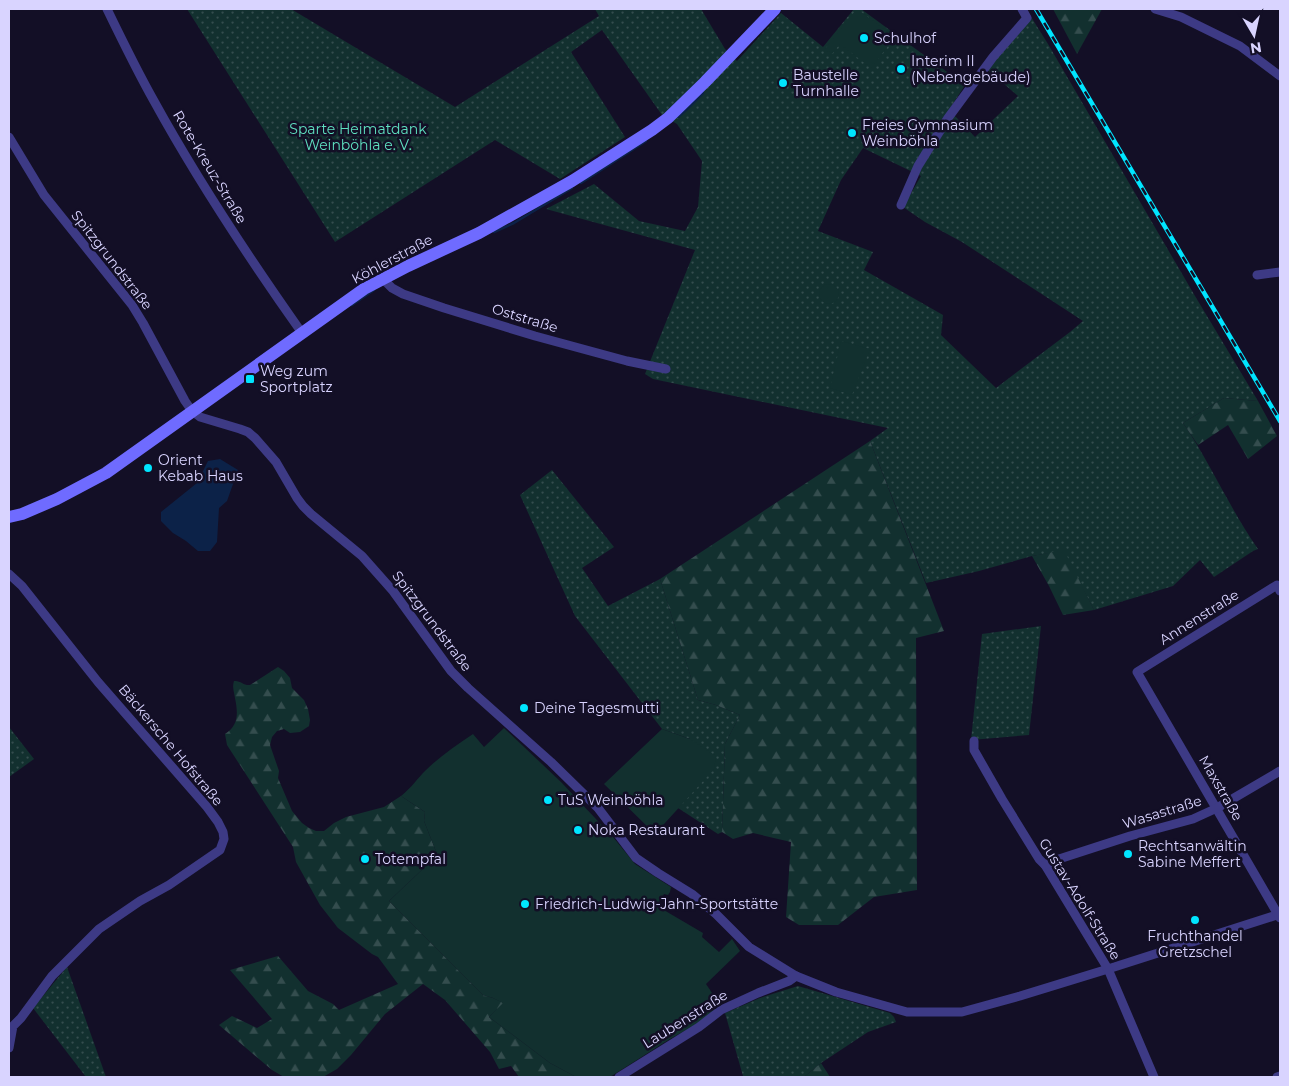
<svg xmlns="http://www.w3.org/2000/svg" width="1289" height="1086" viewBox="0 0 1289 1086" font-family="Montserrat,sans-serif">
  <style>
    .grass { fill: url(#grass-dots); fill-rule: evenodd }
    .forest { fill: url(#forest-firs) }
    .park { fill: #12302f }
    .water { fill: #0c2248 }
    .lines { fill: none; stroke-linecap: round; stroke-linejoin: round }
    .stream { stroke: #0c2248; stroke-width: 2.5 }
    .street { stroke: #3d3a85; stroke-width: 9 }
    .secondary { stroke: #6f6bff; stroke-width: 12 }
    .rail-casing { stroke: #00e5ff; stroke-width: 4.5 }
    .rail { stroke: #130f26; stroke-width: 2.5; stroke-dasharray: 8; stroke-linecap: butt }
    .poi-dot { fill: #00e5ff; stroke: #130f26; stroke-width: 2 }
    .labels { text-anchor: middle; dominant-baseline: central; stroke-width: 5; stroke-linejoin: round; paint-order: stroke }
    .poi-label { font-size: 14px; fill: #d9d4ff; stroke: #130f26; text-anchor: start }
    .park-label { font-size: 14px; fill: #5fe0c0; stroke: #130f26 }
    .street-label { font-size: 14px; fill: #d9d4ff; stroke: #130f26 }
  </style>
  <defs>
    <pattern id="grass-dots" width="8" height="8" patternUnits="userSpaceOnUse" patternTransform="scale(1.25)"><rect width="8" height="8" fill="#12302f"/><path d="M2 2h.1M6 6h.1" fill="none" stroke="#344d4e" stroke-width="1.8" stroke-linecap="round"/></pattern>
    <pattern id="forest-firs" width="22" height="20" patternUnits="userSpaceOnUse" patternTransform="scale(1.25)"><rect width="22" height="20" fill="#12302f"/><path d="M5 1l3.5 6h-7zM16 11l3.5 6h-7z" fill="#344d4e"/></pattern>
  </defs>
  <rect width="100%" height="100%" fill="#130f26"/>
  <!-- grass -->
  <g class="grass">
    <path d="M187,9H291L455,107L599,16L595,9H701L725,49L737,61L781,13L823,47L854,9H861L965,85L949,110L975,137L1018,96L983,66L1028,12L1048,44L1195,296L1258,401L1224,398L1183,423C1211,464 1230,509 1258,549L1253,551L1214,577L1200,560L1173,586L1094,610L1063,551L1032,556L979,571L926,583L870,441L888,428L653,379L645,374L695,250L546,209L594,184L639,221L685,231L698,207L702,161L677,124L662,115L602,30L571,52L625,137L560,179L495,140L335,242ZM863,148L921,176L903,207L925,222L962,242L1083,321L1070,332L996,388L941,335L943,315L864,270L873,252L818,231L841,180Z"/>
    <path d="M552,470L614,547L582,568L608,606L660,579L698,700L716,705L740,715L725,744L722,832L718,834L678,808L687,797L690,739L662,729L575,616L520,495Z"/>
    <path d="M1041,626L1029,735L971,740L982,634Z"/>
    <path d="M9,727L34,759L9,777Z"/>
    <path d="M67,967L106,1077H86L33,1008Z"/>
    <path d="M798,986L890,1013L894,1017L896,1022L868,1032L821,1063L804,1077H739L743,1076L725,1013L760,998Z"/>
  </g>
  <!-- forest -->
  <g class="forest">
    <path d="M1053,9H1102L1077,54Z"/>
    <path d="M1224,398L1258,401L1277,436L1248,459L1228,425L1198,445L1183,423Z"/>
    <path d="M870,441L944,631L916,638L917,890L874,897L838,925H799L786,917L791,842L753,833L733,839L722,832L725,744L740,715L716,705L698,700L660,579Z"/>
    <path d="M1064,550L1094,610L1063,615L1049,586L1032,556Z"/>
    <path d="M278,667L284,671L290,678L292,688L304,700L308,709L310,720L309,726L300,732L290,733L284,729L277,731L272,737L270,745L279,771L278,778L292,811L302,823L309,828L316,831H324L334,823L346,817L384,807L401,796L425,812L424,821L437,854L427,865L389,901L483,995L493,998L504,1003L489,1017L550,1063L576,1077H519L511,1066L499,1069L490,1052L445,1000L423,984L385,1014L351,1055L337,1069L323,1077H284L272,1070L219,1025L232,1016L257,1028L272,1019L230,970L278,956L308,991L333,1004L339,1010L398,984L378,957L372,954L338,928L320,905L296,862L293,847L227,745L225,734C239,725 238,713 235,698C234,691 232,687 234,681C240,680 244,686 250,685Z"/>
    <path d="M821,1063L830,1077H804Z"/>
  </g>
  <!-- park -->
  <g class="park">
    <path d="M857,9L895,37L871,68L840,44L832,54L825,49Z"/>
    <circle cx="829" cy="294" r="10"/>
    <path d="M841,341L870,349L852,395L830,388Z"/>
    <path d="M504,728L561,782L613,837L635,864L671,887L670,892L668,895L664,894L657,906L703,933L702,937L719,952L732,939L740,951L706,984L721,1006L695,1025L670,1039L610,1077H576L550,1063L489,1017L503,1003L493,998L483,995L389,901L427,865L437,854L424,821L425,812L401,796C411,788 417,779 426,770C440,756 457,745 473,734L484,747Z"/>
    <path d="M662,729L690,739L716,756L714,769L655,834L604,784Z"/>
  </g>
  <!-- water -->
  <path class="water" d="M220,459L238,470L227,501L219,508L217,542L210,551H198L186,541L173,533L161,521V512L197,483L208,461Z"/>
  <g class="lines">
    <!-- stream -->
    <g class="stream">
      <path d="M678,117L687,109L703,93"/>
      <path d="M581,183L646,141"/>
      <path d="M494,232L514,223L572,188"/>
      <path d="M352,305L374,290"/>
    </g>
    <!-- street -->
    <g class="street">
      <path d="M107,9C122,40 137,71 154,101C198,181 249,258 302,333"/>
      <path d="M1155,9L1181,17L1240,46L1280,76"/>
      <path d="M9,137L44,195L132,305L143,323L185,401L192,411L200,417L240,429L248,432L255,438L276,462L297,498L303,506L311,514L362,556L393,591L451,671L468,688L551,762L598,808L636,858L658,873L692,894L716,914L749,947L796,976L836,992L907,1012H962L1020,996L1108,969L1280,914"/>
      <path d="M901,205L918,166L948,118L993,57L1027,18L1022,9"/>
      <path d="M1257,275L1280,272"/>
      <path d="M383,279L392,288L403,294L444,308L535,336L627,361L666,369"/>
      <path d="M9,574L22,586L98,682L207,807L218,822L223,832L224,839L220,850L169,885L140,901L99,929L52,976L21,1018L13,1026L9,1048"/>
      <path d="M1280,591L1277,585L1137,672L1280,918"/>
      <path d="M974,741V750L1002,799L1039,859L1045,865L1108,969L1154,1077"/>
      <path d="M1045,865L1056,860L1130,836L1193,819L1217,808L1280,771"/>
      <path d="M619,1077L699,1027L721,1010L758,993L789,981L796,976"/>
      <path d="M1277,1077L1280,1076"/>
    </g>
    <!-- secondary -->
    <path class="secondary" d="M9,517L22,514L57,499L106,473L364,289L408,266L479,233L572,181L652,130L668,118L705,82L775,9"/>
    <!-- rail casing -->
    <g class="rail-casing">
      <path id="rail" d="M1036,9L1280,421"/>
    </g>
    <!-- rail -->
    <use href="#rail" class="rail"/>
  </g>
  <!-- markers -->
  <g class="poi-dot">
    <circle cx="864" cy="38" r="5"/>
    <circle cx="901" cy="69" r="5"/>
    <circle cx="783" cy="83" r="5"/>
    <circle cx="852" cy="133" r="5"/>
    <rect x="245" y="374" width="10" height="10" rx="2.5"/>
    <circle cx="148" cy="468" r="5"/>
    <circle cx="524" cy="708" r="5"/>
    <circle cx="548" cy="800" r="5"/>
    <circle cx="578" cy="830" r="5"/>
    <circle cx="1128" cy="854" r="5"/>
    <circle cx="365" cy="859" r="5"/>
    <circle cx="525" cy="904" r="5"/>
    <circle cx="1195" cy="920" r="5"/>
  </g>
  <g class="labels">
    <!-- poi labels -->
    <g class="poi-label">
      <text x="874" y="38">Schulhof</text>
      <text x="911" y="61">Interim II<tspan x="911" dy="16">(Nebengebäude)</tspan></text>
      <text x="793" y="75">Baustelle<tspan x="793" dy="16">Turnhalle</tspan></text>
      <text x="862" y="125">Freies Gymnasium<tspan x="862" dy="16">Weinböhla</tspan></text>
      <text x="260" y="371">Weg zum<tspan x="260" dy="16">Sportplatz</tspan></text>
      <text x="158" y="460">Orient<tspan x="158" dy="16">Kebab Haus</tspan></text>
      <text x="534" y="708">Deine Tagesmutti</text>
      <text x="558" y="800">TuS Weinböhla</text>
      <text x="588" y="830">Noka Restaurant</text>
      <text x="1138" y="846">Rechtsanwältin<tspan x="1138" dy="16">Sabine Meffert</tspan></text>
      <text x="375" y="859">Totempfal</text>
      <text x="535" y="904">Friedrich-Ludwig-Jahn-Sportstätte</text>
      <text x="1195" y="936" text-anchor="middle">Fruchthandel<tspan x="1195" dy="16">Gretzschel</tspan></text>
    </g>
    <!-- park labels -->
    <g class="park-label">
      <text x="358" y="129">Sparte Heimatdank<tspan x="358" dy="16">Weinböhla e. V.</tspan></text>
    </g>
    <!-- street labels -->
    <g class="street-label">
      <text transform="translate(210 167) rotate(59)">Rote-Kreuz-Straße</text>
      <text transform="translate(392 259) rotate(-28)">Köhlerstraße</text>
      <text transform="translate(112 260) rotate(52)">Spitzgrundstraße</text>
      <text transform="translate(525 318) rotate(17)">Oststraße</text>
      <text transform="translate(1199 617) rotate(-32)">Annenstraße</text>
      <text transform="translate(432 621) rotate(53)">Spitzgrundstraße</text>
      <text transform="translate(171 745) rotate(50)">Bäckersche Hofstraße</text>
      <text transform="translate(1221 788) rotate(60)">Maxstraße</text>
      <text transform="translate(1162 812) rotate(-17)">Wasastraße</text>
      <text transform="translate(1080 899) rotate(58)">Gustav-Adolf-Straße</text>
      <text transform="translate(685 1019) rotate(-32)">Laubenstraße</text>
    </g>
  </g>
  <!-- border -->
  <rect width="1289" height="1086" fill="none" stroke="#d9d4ff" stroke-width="20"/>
  <!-- north arrow -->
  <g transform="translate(1254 35) rotate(171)" stroke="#130f26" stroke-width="4" paint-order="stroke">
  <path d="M0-4L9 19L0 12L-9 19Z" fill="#d9d4ff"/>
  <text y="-8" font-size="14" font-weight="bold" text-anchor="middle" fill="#d9d4ff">N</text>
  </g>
</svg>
